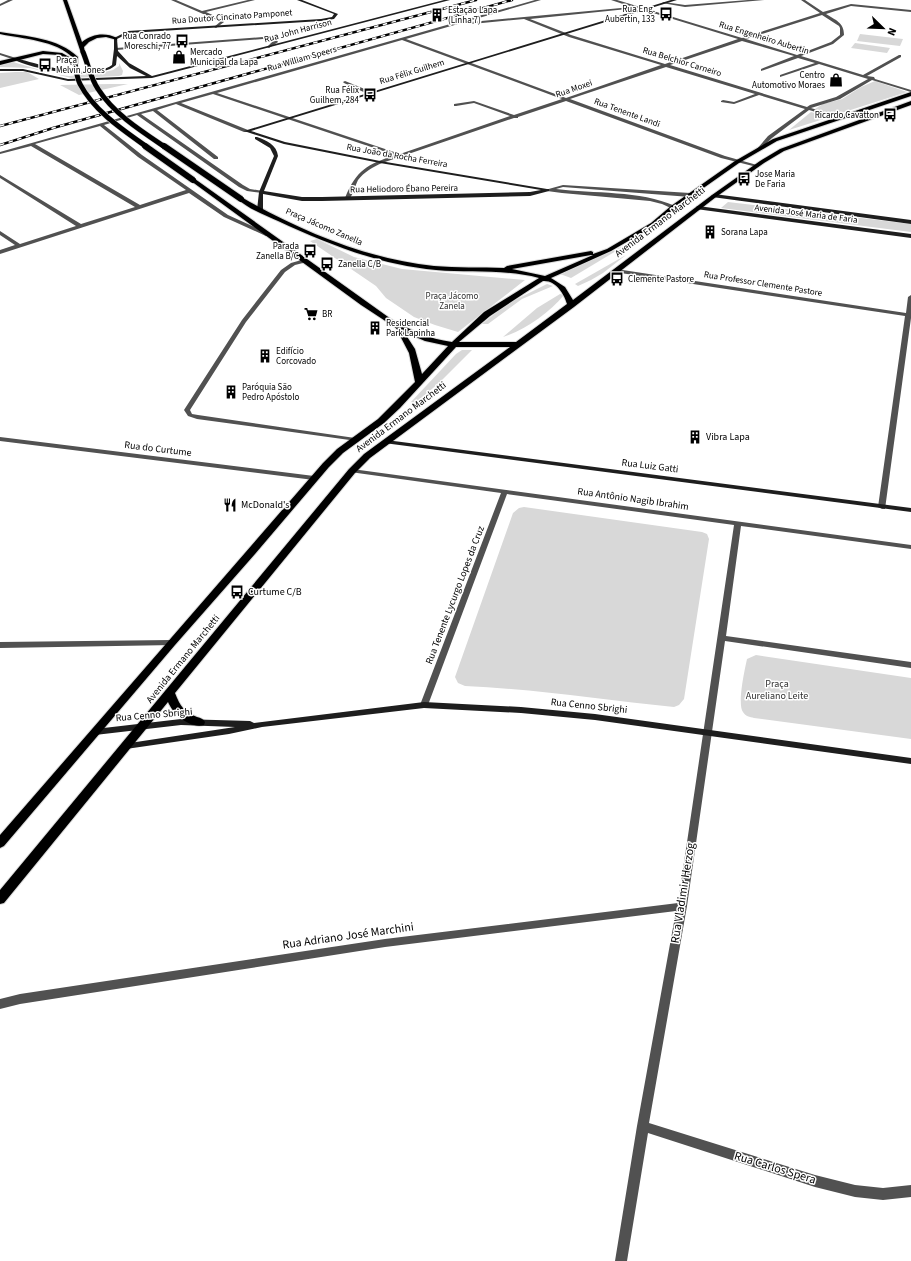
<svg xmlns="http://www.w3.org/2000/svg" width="911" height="1261" viewBox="0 0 911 1261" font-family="'Source Sans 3',sans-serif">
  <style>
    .green { fill: #d8d8d8 }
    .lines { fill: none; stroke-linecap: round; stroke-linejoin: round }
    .primary-casing { stroke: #dbdbdb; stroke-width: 2 }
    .street { fill: #515151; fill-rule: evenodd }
    .secondary { fill: #1e1e1e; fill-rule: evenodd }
    .primary { fill: #000; fill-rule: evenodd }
    .rail-casing { stroke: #000; stroke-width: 2.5 }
    .rail { stroke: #fff; stroke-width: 1.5; stroke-dasharray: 4.5; stroke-linecap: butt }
    .primary-bridge-far1-casing { stroke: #dbdbdb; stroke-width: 6; stroke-linecap: butt }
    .primary-bridge-casing { stroke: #dbdbdb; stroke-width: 8; stroke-linecap: butt }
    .primary-bridge-far1 { stroke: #000; stroke-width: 5 }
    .primary-bridge { stroke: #000; stroke-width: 6 }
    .labels { text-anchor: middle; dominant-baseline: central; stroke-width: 3; stroke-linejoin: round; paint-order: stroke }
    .far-poi-label { font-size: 9px; fill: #000; stroke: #fff; text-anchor: start }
    .far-street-label { font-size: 9px; fill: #000; stroke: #fff }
    .far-park-label { font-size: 9px; fill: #2f2f2f; stroke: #fff }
    .street-label { font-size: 10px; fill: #000; stroke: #fff }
    .poi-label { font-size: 10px; fill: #000; stroke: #fff; text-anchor: start }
    .park-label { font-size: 10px; fill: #2f2f2f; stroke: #fff }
    .near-street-label { font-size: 12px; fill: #000; stroke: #fff }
  </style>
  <rect width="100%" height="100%" fill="#fff"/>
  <!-- green -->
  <g class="green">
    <path d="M860,34L903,39L900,46L857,41Z"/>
    <path d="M855,43L890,48L887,53L851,48Z"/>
    <path d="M13,62L54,74L69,76L100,73L113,70L119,66V63L123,71L122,75L119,76L71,78L30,68L0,67V65Z"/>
    <path d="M16,72H27L39,79L0,88V73Z"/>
    <path d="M875,81L907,92L835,115L815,109L823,104L842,99L861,87Z"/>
    <path d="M110,84H128L79,95L60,85Z"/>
    <path d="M811,112L830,117L789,130Z"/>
    <path d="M728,202L911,224V232L721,208Z"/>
    <path d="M317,239L354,257L402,269L525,280L458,332L435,325L414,317L386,298L376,286L310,241Z"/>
    <path d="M626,245L571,278L560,274Z"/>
    <path d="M626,255L603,273L591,280L578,286L575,284Z"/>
    <path d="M547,284L553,286L522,299L488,324H482L507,304Z"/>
    <path d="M560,294L564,295C549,313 525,330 503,337L537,308Z"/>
    <path d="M462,350H472L439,383L415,403L411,402L456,354Z"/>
    <path d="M524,507L702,532L707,534L709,539L684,699L679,705L674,707C604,700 535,689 465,686L458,683L455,677L513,513L519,508Z"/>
    <path d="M756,655L911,678V739L754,718C750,717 745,716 743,712C737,705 745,668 747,659Z"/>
  </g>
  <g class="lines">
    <!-- primary casing -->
    <g class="primary-casing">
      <g id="primary">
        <path d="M63,0H67L82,42C92,34 105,32 117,38V40L106,37L97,38L89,42L84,47L85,53H81Z"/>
        <path d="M0,32C25,36 59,38 78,57V63L73,64V58C56,40 23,39 0,34Z"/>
        <path d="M43,51L62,53L71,58L68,60L59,55L43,54L0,65V61Z"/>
        <path d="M911,92V96L777,141L739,163L675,208L655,225L637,236L611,251L551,278L565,287L573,300L712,195L760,161L780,149L911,101V105L784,151L764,163L716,197L574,307L370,458L355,473L175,693C180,706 184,712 197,717C201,718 203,719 205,722L204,725C190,729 173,714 168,702L4,903L0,904V890L349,469L364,454L510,347H456L400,408L384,423L343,453L329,467L255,554L175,645L4,846L0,848V835L323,463L337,449L378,419L415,382L409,353L396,328L361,305L191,181V179H195L391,319C410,330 429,339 452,342L484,312L539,278C506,269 470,273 436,270C380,265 328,244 278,221C265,215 248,209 238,199L243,198C301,231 367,259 434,266C457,268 481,267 504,268L507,266L591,251L593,252V254L607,249L651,223L671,206L735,161L773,139ZM593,255L545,276L512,269L591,255ZM543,281C556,280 564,294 567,304L516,342H459L490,316ZM404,332L425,341L448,346L422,374L415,349Z"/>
      </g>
    </g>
    <!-- street -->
    <g class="street">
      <path d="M8,0H13L0,6V4Z"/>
      <path d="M171,0H176L202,11L248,0H255L206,12L219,18L224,22L216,28L214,27L220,22L217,20Z"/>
      <path d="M535,0H541L406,39L566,98L661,65L569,37L524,19L472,24L471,22L632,7L611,0H617L742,38L820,13L801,0H805L823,12L851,4L911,10V12L851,6L826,14C835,20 844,22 844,35L833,44L801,56L863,75L899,55H901V57L867,76L874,77L875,79L911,90V92L872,80L840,99L811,108L840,117V119L809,110L772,138L759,150L757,149L768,136L805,109L759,95L734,104L721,102V101L723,100L734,102L755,94L666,67L570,99L725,156L757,165V167L721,158L566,101L518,117V118H514L382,163C373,167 364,172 358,180C355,186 353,196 348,200L345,198C357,169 367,165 395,155L213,94L181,103L248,130V132H244L176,104L157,110L218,157V159H214L153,111L141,114L243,185L250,189L263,191V193L247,191L239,187L137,115L104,125L142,155L228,215L270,234V236H266L224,217L189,193L0,254V250L15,245L0,235V231L20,244L76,226L0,178V175L81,224L135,207L31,146L0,154V152ZM637,8L738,39L665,64L571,35L530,19ZM822,15L839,26L840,28V35L831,42L797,55L746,39ZM402,40L562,99L514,115L474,101L454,104V106H456L474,103L510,116L400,154L217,93ZM742,41L794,56L761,69V71L798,58L815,63L780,75V77L819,64L868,79L836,97L810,105L807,107L670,65ZM100,126L138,157L186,190L140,205L35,144Z"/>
      <path d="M748,0H764L685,7L662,3L664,2L685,5Z"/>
      <path d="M263,37L276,39L278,42L269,48L267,47L273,41L263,39L116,50L114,49L116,48Z"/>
      <path d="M0,53L16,58L17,59L15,60L0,55Z"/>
      <path d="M345,81L372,92V93L368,94L344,83L343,82Z"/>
      <path d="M563,185L690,193L693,195L690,197L563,187L556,189C594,194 640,190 675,206V208L673,209L662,204L650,201L562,193L547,191L545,190Z"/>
      <path d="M305,259L307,260V262L295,265L285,272L246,322L190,410L192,414L198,415L355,438L357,439V441L197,419L188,416L184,410L242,320L281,270L291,263Z"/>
      <path d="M616,269L906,313L908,297L911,295V318L885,509H882L878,507L905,316L614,272L613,271Z"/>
      <path d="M0,437L314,476L317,478L314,480L0,441Z"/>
      <path d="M352,469L911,545V549L741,526L726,636L911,662V668L725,641L687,906L649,1123L815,1175L855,1185L883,1188L911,1185V1197L883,1200L855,1197L815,1187L648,1133L627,1261H615L637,1126L676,911L385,947L20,1004L0,1009V999L20,994L385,939L678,903L734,525L507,494L428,705L427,707H421L420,705L501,493L350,472L349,471Z"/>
      <path d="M171,640L174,641L175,643L174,645L0,648V642Z"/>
    </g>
    <!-- secondary -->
    <g class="secondary">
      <path d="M297,0H302L338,14L334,19L321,21L129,33L117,39L118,51L129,63L152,76L444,0H450L152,78L68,81L23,71H0V69H23L68,79L146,76L130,68L117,56L116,65C98,82 33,70 13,59L15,58C39,64 90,81 112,65L114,49V38L128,31L321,19L332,17L334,14Z"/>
      <path d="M671,0H677L251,131L285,142L380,161L547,189H549V191L530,196L322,201H302L263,194V210L260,212L257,210L259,192L274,156L270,148L255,139V137H257C266,140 277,145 278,156L264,191L302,197H322L530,192L541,190L380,163L284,144L244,131Z"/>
      <path d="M714,194L911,220V224L712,197L711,196Z"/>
      <path d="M698,206L911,234V238L696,209V207Z"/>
      <path d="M386,440L911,508V512L384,443L383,442Z"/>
      <path d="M424,702L521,707L595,714L911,758V764L595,720L521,713L424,708L262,727L229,734L126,749L123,748L122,746L123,744L235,727L181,725L95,735L92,734L91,732L92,730L95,729L181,719L250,721L254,723Z"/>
    </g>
    <!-- primary -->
    <use href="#primary" class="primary"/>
    <!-- rail casing -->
    <g class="rail-casing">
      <g id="rail">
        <path d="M0,126L476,0"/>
        <path d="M0,145L53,128L512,0"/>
      </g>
    </g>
    <!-- rail -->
    <use href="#rail" class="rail"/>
    <!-- primary-bridge-far1 casing -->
    <g class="primary-bridge-far1-casing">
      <g id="primary-bridge-far1">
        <path d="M83,52C88,64 91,79 98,89C114,114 141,131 165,147"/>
        <path d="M75,63C76,70 77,78 80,84C94,111 123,130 147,147"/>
      </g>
    </g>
    <!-- primary-bridge casing -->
    <g class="primary-bridge-casing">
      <g id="primary-bridge">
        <path d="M145,146L193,180"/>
        <path d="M164,146L241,199"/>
      </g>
    </g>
    <!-- primary-bridge-far1 -->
    <use href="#primary-bridge-far1" class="primary-bridge-far1"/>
    <!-- primary-bridge -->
    <use href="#primary-bridge" class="primary-bridge"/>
  </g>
  <!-- icons -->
  <defs>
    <g id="bus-bare" transform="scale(1.08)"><path d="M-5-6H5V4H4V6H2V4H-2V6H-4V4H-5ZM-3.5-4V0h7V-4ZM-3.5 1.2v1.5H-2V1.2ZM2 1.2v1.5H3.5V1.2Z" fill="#000" stroke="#fff" stroke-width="2.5" paint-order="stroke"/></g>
    <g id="building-bare" transform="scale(1.08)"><path d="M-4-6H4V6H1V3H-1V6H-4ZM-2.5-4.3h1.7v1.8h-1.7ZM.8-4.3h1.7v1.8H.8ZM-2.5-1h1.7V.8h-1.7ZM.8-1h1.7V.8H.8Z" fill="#000" stroke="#fff" stroke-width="2.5" paint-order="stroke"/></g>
    <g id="shop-bare" transform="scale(1.08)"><path d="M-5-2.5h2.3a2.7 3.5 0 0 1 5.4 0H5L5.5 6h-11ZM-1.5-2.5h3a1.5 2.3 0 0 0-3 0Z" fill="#000" stroke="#fff" stroke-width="2.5" paint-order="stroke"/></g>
    <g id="supermarket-bare" transform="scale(1.08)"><path d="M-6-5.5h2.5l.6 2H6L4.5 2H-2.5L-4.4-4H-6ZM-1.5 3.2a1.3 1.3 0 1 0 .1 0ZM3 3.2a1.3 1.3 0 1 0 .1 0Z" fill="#000" stroke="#fff" stroke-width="2.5" paint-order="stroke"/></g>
    <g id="restaurant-bare" transform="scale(1.08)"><path d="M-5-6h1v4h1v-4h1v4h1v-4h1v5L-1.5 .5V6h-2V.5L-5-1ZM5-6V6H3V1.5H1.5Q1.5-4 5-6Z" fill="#000" stroke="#fff" stroke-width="2.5" paint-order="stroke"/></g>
  </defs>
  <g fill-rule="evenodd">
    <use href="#bus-bare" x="666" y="14"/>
    <use href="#building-bare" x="437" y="15"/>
    <use href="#bus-bare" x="182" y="41"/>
    <use href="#shop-bare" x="179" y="57"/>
    <use href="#bus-bare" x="45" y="65"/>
    <use href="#shop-bare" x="836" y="80"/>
    <use href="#bus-bare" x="370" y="95"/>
    <use href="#bus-bare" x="890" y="115"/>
    <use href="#bus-bare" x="744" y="179"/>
    <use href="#building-bare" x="710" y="232"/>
    <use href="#bus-bare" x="310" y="251"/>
    <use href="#bus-bare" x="327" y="264"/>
    <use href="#bus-bare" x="617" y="279"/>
    <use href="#supermarket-bare" x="311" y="314"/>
    <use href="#building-bare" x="375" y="328"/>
    <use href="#building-bare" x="265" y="356"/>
    <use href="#building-bare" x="231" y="392"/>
    <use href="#building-bare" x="695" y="437"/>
    <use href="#restaurant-bare" x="230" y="505"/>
    <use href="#bus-bare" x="237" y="592"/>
  </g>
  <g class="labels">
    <!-- far-poi labels -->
    <g class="far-poi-label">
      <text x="655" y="9" text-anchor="end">Rua Eng.<tspan x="655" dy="10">Aubertin, 133</tspan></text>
      <text x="448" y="10">Estação Lapa<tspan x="448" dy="10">(Linha 7)</tspan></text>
      <text x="171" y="36" text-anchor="end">Rua Conrado<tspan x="171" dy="10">Moreschi, 77</tspan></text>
      <text x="190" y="52">Mercado<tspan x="190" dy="10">Municipal da Lapa</tspan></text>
      <text x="56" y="60">Praça<tspan x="56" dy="10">Melvin Jones</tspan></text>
      <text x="825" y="75" text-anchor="end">Centro<tspan x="825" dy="10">Automotivo Moraes</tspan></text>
      <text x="359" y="90" text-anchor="end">Rua Félix<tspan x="359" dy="10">Guilhem, 284</tspan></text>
      <text x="879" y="115" text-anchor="end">Ricardo Cavatton</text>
      <text x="755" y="174">Jose Maria<tspan x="755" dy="10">De Faria</tspan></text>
      <text x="721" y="232">Sorana Lapa</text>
      <text x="299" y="246" text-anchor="end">Parada<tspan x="299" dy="10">Zanella B/C</tspan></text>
      <text x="338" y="264">Zanella C/B</text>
      <text x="628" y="279">Clemente Pastore</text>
      <text x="322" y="314">BR</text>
      <text x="386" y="323">Residencial<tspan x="386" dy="10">Park Lapinha</tspan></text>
      <text x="276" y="351">Edifício<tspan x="276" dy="10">Corcovado</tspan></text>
      <text x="242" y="387">Paróquia São<tspan x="242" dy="10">Pedro Apóstolo</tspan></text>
    </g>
    <!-- far-street labels -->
    <g class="far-street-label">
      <text transform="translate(232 17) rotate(-4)">Rua Doutor Cincinato Pamponet</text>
      <text transform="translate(298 31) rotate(-15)">Rua John Harrison</text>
      <text transform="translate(764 38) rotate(17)">Rua Engenheiro Aubertin</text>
      <text transform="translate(302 59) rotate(-16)">Rua William Speers</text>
      <text transform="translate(682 62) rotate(17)">Rua Belchior Carneiro</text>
      <text transform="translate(412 72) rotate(-17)">Rua Félix Guilhem</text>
      <text transform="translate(574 89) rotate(-19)">Rua Moxei</text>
      <text transform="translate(627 113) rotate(20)">Rua Tenente Landi</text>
      <text transform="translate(397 156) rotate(10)">Rua João da Rocha Ferreira</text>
      <text transform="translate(404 189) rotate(-1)">Rua Heliodoro Ébano Pereira</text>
      <text transform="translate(806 214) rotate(7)">Avenida José Maria de Faria</text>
      <text transform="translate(324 227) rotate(23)">Praça Jácomo Zanella</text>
      <text transform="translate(763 284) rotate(9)">Rua Professor Clemente Pastore</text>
    </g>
    <!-- far-park labels -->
    <g class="far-park-label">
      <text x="452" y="296">Praça Jácomo<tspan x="452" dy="10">Zanela</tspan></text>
    </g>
    <!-- street labels -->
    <g class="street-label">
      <text transform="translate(660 222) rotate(-37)">Avenida Ermano Marchetti</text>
      <text transform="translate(401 417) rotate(-37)">Avenida Ermano Marchetti</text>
      <text transform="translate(158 449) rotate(7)">Rua do Curtume</text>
      <text transform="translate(650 466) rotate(7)">Rua Luiz Gatti</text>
      <text transform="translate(633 499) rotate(8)">Rua Antônio Nagib Ibrahim</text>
      <text transform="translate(455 595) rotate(-69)">Rua Tenente Lycurgo Lopes da Cruz</text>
      <text transform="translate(183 659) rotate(-51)">Avenida Ermano Marchetti</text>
      <text transform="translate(589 706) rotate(6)">Rua Cenno Sbrighi</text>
      <text transform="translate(154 715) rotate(-5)">Rua Cenno Sbrighi</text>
    </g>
    <!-- poi labels -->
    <g class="poi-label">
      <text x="706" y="437">Vibra Lapa</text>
      <text x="241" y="505">McDonald's</text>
      <text x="248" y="592">Curtume C/B</text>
    </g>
    <!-- park labels -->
    <g class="park-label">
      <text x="777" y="684">Praça<tspan x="777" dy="12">Aureliano Leite</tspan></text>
    </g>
    <!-- near-street labels -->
    <g class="near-street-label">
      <text transform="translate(683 893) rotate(-81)">Rua Vladimir Herzog</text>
      <text transform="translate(348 936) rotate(-8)">Rua Adriano José Marchini</text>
      <text transform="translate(775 1168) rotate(17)">Rua Carlos Spera</text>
    </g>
  </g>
  <!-- north arrow -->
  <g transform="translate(883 28) rotate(113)" stroke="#ffffff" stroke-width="3" paint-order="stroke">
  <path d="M0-3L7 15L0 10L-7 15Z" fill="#000000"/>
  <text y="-6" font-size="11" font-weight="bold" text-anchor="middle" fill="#000000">N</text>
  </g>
</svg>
